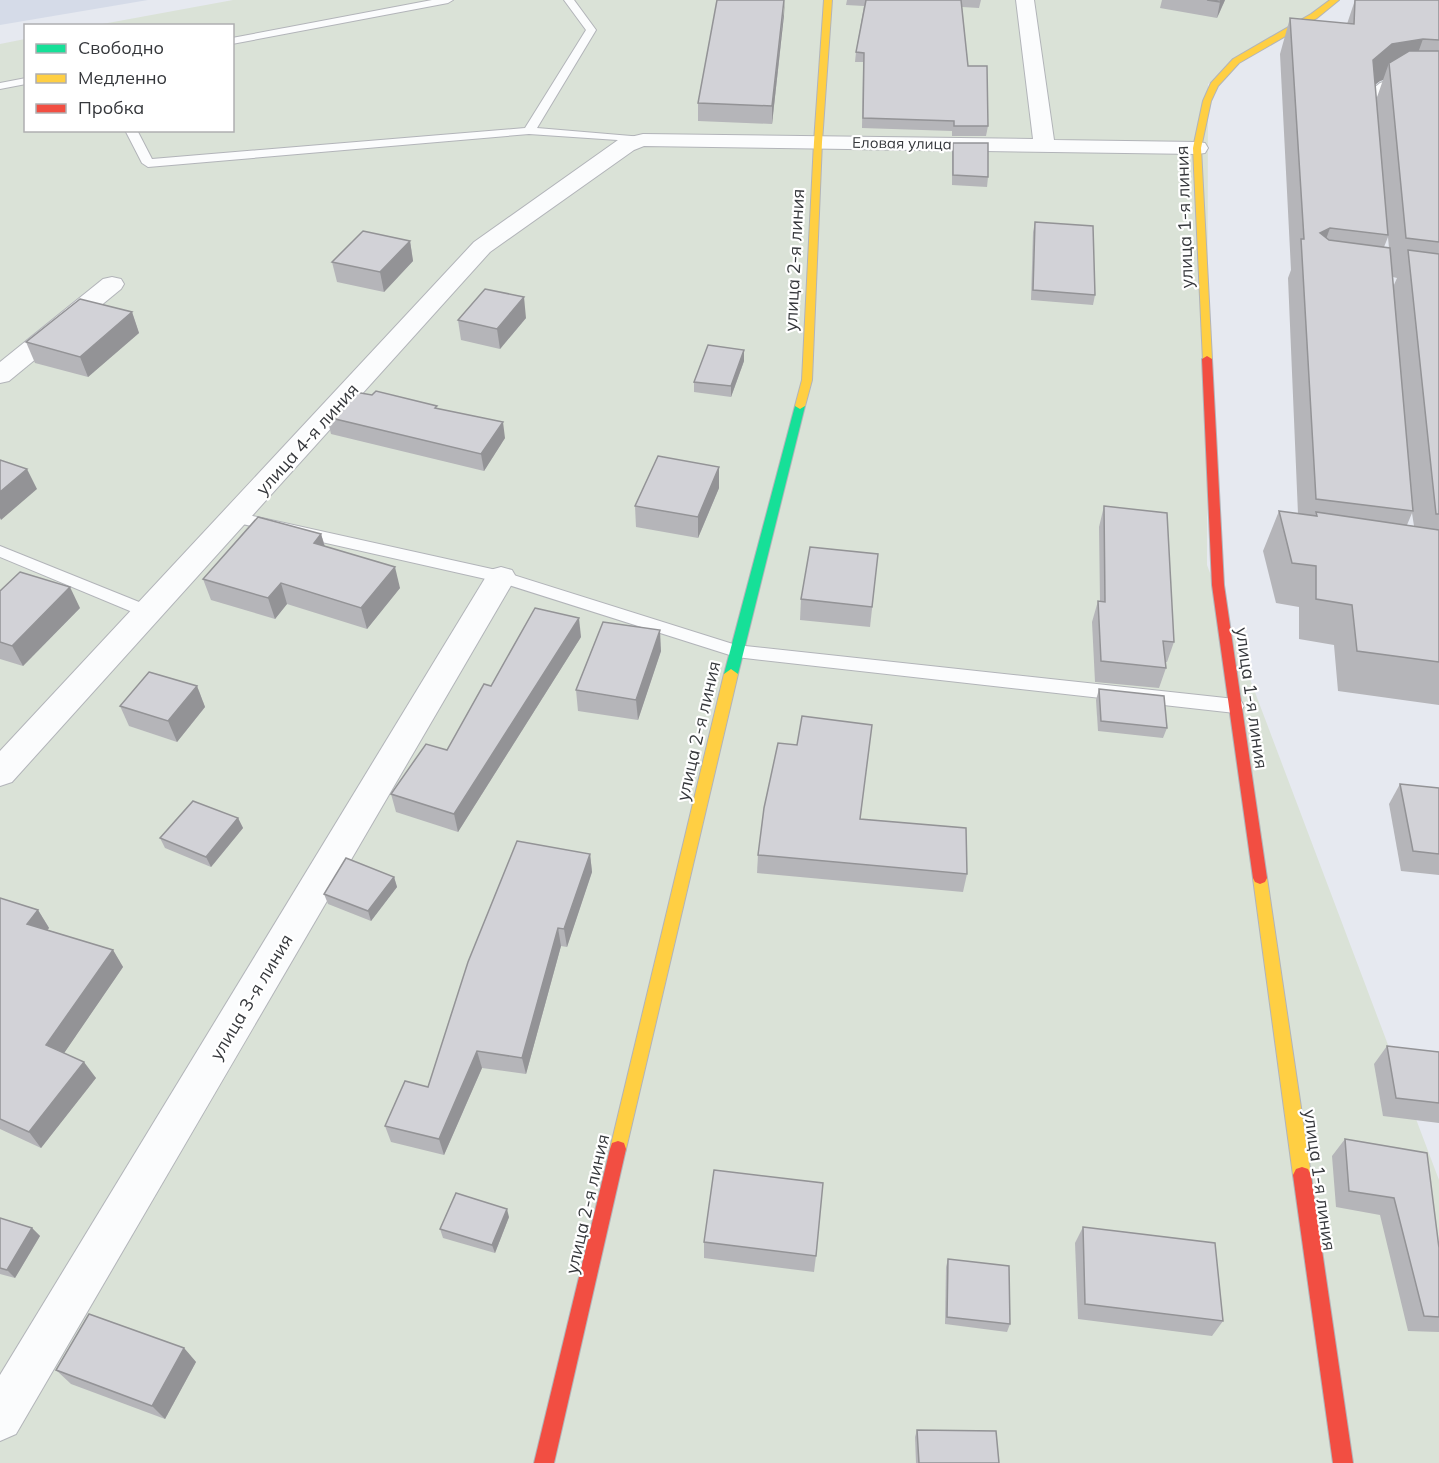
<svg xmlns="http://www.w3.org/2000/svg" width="1439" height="1463" viewBox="0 0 1439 1463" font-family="Mulish,sans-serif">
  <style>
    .built { fill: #d5dbe8 }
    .green { fill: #dae2d7 }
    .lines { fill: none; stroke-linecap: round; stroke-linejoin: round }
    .lane-casing { stroke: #b2b4b9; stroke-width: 2 }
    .street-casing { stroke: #b2b4b9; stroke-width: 2 }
    .fast-casing { stroke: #b2b4b9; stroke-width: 2 }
    .slow-casing { stroke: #b2b4b9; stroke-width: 2 }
    .jam-casing { stroke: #b2b4b9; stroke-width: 2 }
    .lane { fill: #fbfcfd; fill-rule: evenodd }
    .street { fill: #fbfcfd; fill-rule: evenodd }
    .fast { fill: #16e098; fill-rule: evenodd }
    .slow { fill: #ffcf43; fill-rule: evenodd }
    .jam { fill: #f24e42; fill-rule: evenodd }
    .wall { fill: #b5b5b9; fill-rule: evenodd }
    .shaded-wall { fill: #939396 }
    .building { fill: #d2d2d7; stroke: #939396; stroke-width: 1.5 }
    .labels { text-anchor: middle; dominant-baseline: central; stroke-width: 4.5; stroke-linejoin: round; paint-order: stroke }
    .far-street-label { font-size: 15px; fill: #36383c; stroke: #fff }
    .street-label { font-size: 18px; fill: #36383c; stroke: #fff }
  </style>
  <rect width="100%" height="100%" fill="#e6e9f0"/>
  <!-- built -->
  <path class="built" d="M0,0H148L0,25Z"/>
  <!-- green -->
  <path class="green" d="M233,0H1335L1208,84L1207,565L1439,1180V1463H0V44L25,39L26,130H232V26L97,25Z"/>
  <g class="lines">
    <!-- lane casing -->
    <g class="lane-casing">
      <g id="lane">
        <path d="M432,0H453L448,3L232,44V38Z"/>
        <path d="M564,0H574L596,30L537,128L643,137L649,140L647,142L529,134L148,167L142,163L125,130H137L152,159L525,128L586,30Z"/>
        <path d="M1400,77L1439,79V85H1395L1374,99L1373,111H1365L1364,96L1380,83Z"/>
        <path d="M26,78V84L0,89V83Z"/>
        <path d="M235,512L501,571L736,645L1235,699L1241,701L1244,706L1241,711L1235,713L736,657L499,582L229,521L227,517Z"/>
        <path d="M0,546L154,608L156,612L154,616H142L0,557Z"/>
      </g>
    </g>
    <!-- street casing -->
    <g class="street-casing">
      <g id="street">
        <path d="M1016,0H1034L1054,140L1197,142L1205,143L1208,148L1205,153L1197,154L644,146L634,150L490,252L12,782L0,786V751L474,242L618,140L643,134L1033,139Z"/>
        <path d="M112,277L121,279L124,284L121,289L9,381L0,383V362L103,279Z"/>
        <path d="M501,567L512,570L516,577L16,1434L0,1441V1375L490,570Z"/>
      </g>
    </g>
    <!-- fast casing -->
    <g class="fast-casing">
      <path id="fast" d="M800,403L805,406L738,674L731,679L724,674L795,406Z"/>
    </g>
    <!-- slow casing -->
    <g class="slow-casing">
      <g id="slow">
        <path d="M824,0H832L822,142L812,380L805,406L800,409L795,406L802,380L814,142Z"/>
        <path d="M1330,0H1339L1317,18L1239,63L1218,86L1211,101L1201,148L1212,359L1211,361H1203L1193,148L1203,101L1211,83L1233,59L1311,14Z"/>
        <path d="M731,669L738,674L626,1149L624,1155L618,1157L612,1155L610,1149L724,674Z"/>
        <path d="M1260,872L1265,874L1267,878L1311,1175L1308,1181L1302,1183L1296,1181L1293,1175L1253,878L1255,874Z"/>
      </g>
    </g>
    <!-- jam casing -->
    <g class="jam-casing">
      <g id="jam">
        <path d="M1207,356L1212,359L1224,585L1267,878L1265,882L1260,884L1255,882L1253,878L1212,585L1202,359Z"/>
        <path d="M618,1141L624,1143L626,1149L554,1463H534L610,1149L612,1143Z"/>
        <path d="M1302,1167L1308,1169L1311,1175L1353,1463H1333L1293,1175L1296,1169Z"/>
      </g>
    </g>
    <!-- lane -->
    <use href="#lane" class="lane"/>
    <!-- street -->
    <use href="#street" class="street"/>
    <!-- fast -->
    <use href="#fast" class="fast"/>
    <!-- slow -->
    <use href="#slow" class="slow"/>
    <!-- jam -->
    <use href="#jam" class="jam"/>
  </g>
  <!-- wall -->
  <g class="wall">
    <path d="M847,0H981L979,8L962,7L968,66L988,126L986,136H952V131L862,128L863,62H855L856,52L864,6L846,5Z"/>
    <path d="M1162,0H1225L1217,18L1160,8Z"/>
    <path d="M1355,0H1439V705L1338,691L1334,645L1299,639V607L1276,603L1263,551L1279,511L1298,514L1288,278L1291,270L1280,54L1290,18L1347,24ZM1383,80L1376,100L1375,84L1380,81ZM1388,237L1389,248L1384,247ZM1393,277L1397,278L1393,287ZM1412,513L1414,526L1407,525Z"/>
    <path d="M784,15L772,124L698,121V103Z"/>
    <path d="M953,143L988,177L987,187L952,185V153Z"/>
    <path d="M1035,222L1095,295L1093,305L1031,300L1033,232Z"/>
    <path d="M410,241L413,261L384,292L337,282L332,262Z"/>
    <path d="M132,312L139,333L88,377L35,363L26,342Z"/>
    <path d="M526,318L500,349L461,340L458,320Z"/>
    <path d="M744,350V361L731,397L694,392V382Z"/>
    <path d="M372,395L438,409L505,438L484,471L331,434L327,417Z"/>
    <path d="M719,467V488L698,538L636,527L635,506Z"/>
    <path d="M1104,506L1174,642L1167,662H1165L1166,668L1159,688L1095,682L1092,622L1098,601L1100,602L1099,527Z"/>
    <path d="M321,534L325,546L400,588L367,629L287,604L275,619L211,600L203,579Z"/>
    <path d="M878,554L870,627L800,620L801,599Z"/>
    <path d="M0,591L80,608L23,666L0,659Z"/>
    <path d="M581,637L458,832L396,812L391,794L447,750L491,686Z"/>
    <path d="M661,651L638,720L578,711L576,690Z"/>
    <path d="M197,686L205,707L177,742L129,726L120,706Z"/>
    <path d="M1099,689L1167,728L1163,738L1098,731L1096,700Z"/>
    <path d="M1400,784L1439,788V875L1401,871L1389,804Z"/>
    <path d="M238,818L243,828L211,867L165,848L160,838Z"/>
    <path d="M860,819L967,874L963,892L757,873L758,855Z"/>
    <path d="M590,854L592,872L567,947L561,946L526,1074L482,1068L444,1155L391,1142L385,1126L428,1087Z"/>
    <path d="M394,877L397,887L371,921L328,904L324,894Z"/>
    <path d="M0,898L38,910L49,928L47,930L113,950L123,967L64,1053L96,1078L41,1148L0,1129Z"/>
    <path d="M1387,1046L1439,1052V1123L1383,1116L1374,1064Z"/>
    <path d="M1345,1139L1439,1248V1332L1408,1331L1380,1215L1336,1207L1332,1156Z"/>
    <path d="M509,1217L495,1253L443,1238L440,1229Z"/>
    <path d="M0,1218L32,1228L40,1236L15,1278L0,1274Z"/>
    <path d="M1083,1227L1223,1321L1212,1336L1078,1319L1075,1243Z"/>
    <path d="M704,1242L816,1256L814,1272L704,1258Z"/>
    <path d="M948,1259L1010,1324L1007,1332L945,1324L946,1267Z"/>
    <path d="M184,1348L196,1362L165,1419L71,1384L56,1370Z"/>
    <path d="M917,1430L999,1463H916L915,1437Z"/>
  </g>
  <!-- shaded-wall -->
  <g class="shaded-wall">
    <path d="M785,0L784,15L772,124V106Z"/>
    <path d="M1222,0H1225L1217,18L1220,2Z"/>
    <path d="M1423,39L1410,75L1389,63L1383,80L1380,81L1361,96L1373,60L1392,44Z"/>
    <path d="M1330,228L1316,267L1320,233Z"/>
    <path d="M410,241L413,261L384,292L380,272Z"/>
    <path d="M524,297L526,318L500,349L497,329Z"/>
    <path d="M132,312L139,333L88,377L80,357Z"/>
    <path d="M744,350V361L731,397V386Z"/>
    <path d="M503,422L505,438L484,471L481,454Z"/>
    <path d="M719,467V488L698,538V517Z"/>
    <path d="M27,469L37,489L1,520L0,518V492Z"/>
    <path d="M321,534L327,555L314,543Z"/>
    <path d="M395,567L400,588L367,629L361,608Z"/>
    <path d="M281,583L287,604L275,619L268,598Z"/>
    <path d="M70,587L80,608L23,666L12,646Z"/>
    <path d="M579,618L581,637L458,832L454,814Z"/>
    <path d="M660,630L661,651L638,720L636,700Z"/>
    <path d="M197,686L205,707L177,742L168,721Z"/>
    <path d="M238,818L243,828L211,867L206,857Z"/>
    <path d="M590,854L592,872L567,947L564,929Z"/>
    <path d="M394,877L397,887L371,921L368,911Z"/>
    <path d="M38,910L49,928L38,942L27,924Z"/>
    <path d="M558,928L561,946L526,1074L522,1058Z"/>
    <path d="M113,950L123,967L58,1062L46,1045Z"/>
    <path d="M477,1051L482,1068L444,1155L439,1139Z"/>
    <path d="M84,1062L96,1078L41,1148L29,1132Z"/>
    <path d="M507,1209L509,1217L495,1253L492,1245Z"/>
    <path d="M32,1228L40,1236L15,1278L7,1270Z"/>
    <path d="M184,1348L196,1362L165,1419L152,1406Z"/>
  </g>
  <!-- building -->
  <g class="building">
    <path d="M717,0H784L772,106L698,103Z"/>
    <path d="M866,0H961L968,66H987L988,126H954V121L863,118L864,53L856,52Z"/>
    <path d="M1207,0H1222L1220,2Z"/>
    <path d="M1355,0H1439V40L1423,39L1392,44L1373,60L1388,235L1330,228L1320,233L1329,240L1390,248L1413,511L1316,499L1301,239H1304L1290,18L1354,24Z"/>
    <path d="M1409,51H1439V242L1406,238L1389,63Z"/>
    <path d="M953,143H988V177L953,175Z"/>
    <path d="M1035,222L1093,226L1095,295L1033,290Z"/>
    <path d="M363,231L410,241L380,272L332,262Z"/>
    <path d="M1408,250L1439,254V514H1436Z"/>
    <path d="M485,289L524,297L497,329L458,320Z"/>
    <path d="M80,299L132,312L80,357L26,342Z"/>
    <path d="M708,345L744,350L731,386L694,382Z"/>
    <path d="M349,391L372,395L376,391L437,406L435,408L503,422L481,454L327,417Z"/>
    <path d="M658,456L719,467L698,517L635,506Z"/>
    <path d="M0,460L27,469L0,492Z"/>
    <path d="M1104,506L1167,513L1174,642L1163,641L1166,668L1101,661L1098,601L1105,602Z"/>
    <path d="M1279,511L1317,516L1316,512L1439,530V662L1357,651L1352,605L1316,599V566L1292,563Z"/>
    <path d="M258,517L321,534L314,543L395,567L361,608L281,583L268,598L203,579Z"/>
    <path d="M810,547L878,554L872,607L801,599Z"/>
    <path d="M20,572L70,587L12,646L0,642V591Z"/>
    <path d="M535,608L579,618L454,814L391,794L426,744L447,750L484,684L491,686Z"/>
    <path d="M603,622L660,630L636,700L576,690Z"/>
    <path d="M149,672L197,686L168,721L120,706Z"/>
    <path d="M1099,689L1164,696L1167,728L1101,721Z"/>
    <path d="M802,716L872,725L860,819L966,828L967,874L758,855L764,808L778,743L797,745Z"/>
    <path d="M1400,784L1439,788V854L1413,851Z"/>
    <path d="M193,801L238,818L206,857L160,838Z"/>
    <path d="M517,841L590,854L564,929L558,928L522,1058L477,1051L439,1139L385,1126L405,1081L428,1087L468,962Z"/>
    <path d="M346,858L394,877L368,911L324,894Z"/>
    <path d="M0,898L38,910L27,924L113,950L46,1045L84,1062L29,1132L0,1119Z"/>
    <path d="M1387,1046L1439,1052V1103L1396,1098Z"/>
    <path d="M1345,1139L1427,1153L1439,1248V1317L1424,1316L1394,1198L1349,1191Z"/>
    <path d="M714,1170L823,1183L816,1256L704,1242Z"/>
    <path d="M456,1193L507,1209L492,1245L440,1229Z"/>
    <path d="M0,1218L32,1228L7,1270L0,1268Z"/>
    <path d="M1083,1227L1215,1243L1223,1321L1085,1304Z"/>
    <path d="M948,1259L1009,1266L1010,1324L947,1317Z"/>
    <path d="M89,1314L184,1348L152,1406L56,1370Z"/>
    <path d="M917,1430L996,1431L999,1463H919Z"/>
  </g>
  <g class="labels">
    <!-- far-street labels -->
    <g class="far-street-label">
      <text transform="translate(902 143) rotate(1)">Еловая улица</text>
    </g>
    <!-- street labels -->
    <g class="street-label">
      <text transform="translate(1184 217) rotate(-92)">улица 1-я линия</text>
      <text transform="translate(794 260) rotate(-87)">улица 2-я линия</text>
      <text transform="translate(307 439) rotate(-48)">улица 4-я линия</text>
      <text transform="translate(1252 698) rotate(82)">улица 1-я линия</text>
      <text transform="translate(698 731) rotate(-77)">улица 2-я линия</text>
      <text transform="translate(251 997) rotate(-59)">улица 3-я линия</text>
      <text transform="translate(1320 1180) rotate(82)">улица 1-я линия</text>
      <text transform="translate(587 1204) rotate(-77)">улица 2-я линия</text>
    </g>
  </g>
  <!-- legend -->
  <rect x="24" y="24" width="210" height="108" fill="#ffffff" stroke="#afafb1" stroke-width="1.5"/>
  <rect x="36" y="44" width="30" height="9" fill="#16e098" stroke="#afafb1" stroke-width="1.5"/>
  <text x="78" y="54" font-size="18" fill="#36383c">Свободно</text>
  <rect x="36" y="74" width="30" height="9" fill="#ffcf43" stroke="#afafb1" stroke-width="1.5"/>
  <text x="78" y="84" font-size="18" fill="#36383c">Медленно</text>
  <rect x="36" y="104" width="30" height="9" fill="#f24e42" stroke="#afafb1" stroke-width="1.5"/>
  <text x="78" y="114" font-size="18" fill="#36383c">Пробка</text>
</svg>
